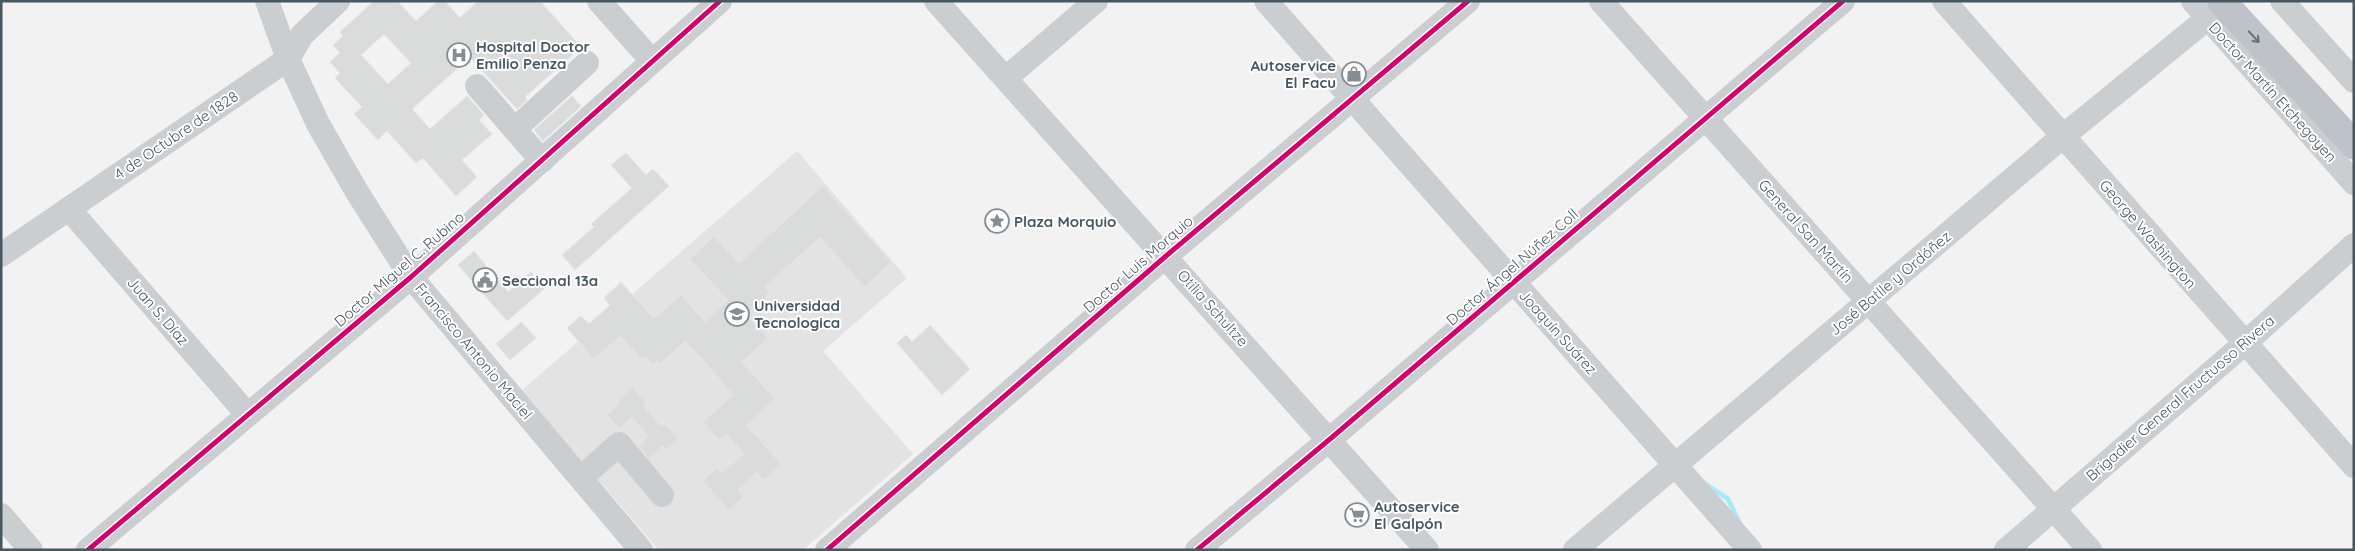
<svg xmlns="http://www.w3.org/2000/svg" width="2355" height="551" viewBox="0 0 2355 551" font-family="Quicksand,sans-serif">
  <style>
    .education { fill: #e4e3e4 }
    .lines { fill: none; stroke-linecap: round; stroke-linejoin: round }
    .stream { stroke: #a8eaf3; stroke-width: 5 }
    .building { fill: #dadbdb; stroke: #e4e4e5; fill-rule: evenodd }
    .highway-casing { stroke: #b6bdc2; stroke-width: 29 }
    .minor { stroke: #cbced1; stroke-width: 24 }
    .highway { stroke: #bdc3c8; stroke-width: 28 }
    .cycleway-casing { stroke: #fff; stroke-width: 8 }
    .cycleway { stroke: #d6006c; stroke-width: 5 }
    .oneway { stroke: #64727a }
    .labels { text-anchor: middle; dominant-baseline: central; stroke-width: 4; stroke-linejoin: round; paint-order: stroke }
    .poi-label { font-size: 15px; font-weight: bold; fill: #475760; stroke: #fff; text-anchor: start }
    .street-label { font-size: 15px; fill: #475760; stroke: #fff }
  </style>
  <rect width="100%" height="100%" fill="#f3f2f2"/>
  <!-- education -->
  <path class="education" d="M797,151L907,278L823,351L913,454L803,550H659L521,391Z"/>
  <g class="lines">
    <!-- stream -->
    <path class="stream" d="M1704,483L1728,499L1739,522"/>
  </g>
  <!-- building -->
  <g class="building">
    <path d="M374,1H397L416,21L438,1H445L460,18L478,1H540L581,47L525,97L527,100L517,109L470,57L412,109L430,129L467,96L484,115L479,120L492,134L462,160L477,177L456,196L423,158L416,163L387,131L378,140L354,114L362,107L335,78L340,73L330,62L340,53L333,45L343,36L340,32ZM384,34L411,63L388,84L361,55Z"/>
    <path d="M572,96L581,106L543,141L534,130Z"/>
    <path d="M626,153L646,175L653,169L669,186L575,270L562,255L594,227L591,224L632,188L611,165Z"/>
    <path d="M823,186L891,262L864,287L820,237L765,287L770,293L747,315L768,338L742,362L775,399L746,425L781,464L764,480L757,472L737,490L743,497L729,510L703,481L717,468L722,473L744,454L727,434L720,440L703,422L733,395L705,362L685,341L660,364L657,361L653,365L646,357L643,360L620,336L594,359L567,328L581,316L589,324L610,305L604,298L621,282L654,319L681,295L705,322L728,300L690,259L714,236L739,263Z"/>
    <path d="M474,251L508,292L531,272L544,289L507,321L458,265Z"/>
    <path d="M521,322L536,338L510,360L496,344Z"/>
    <path d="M930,325L970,369L942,395L897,343L906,335L912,342Z"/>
    <path d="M632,387L646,403L643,406L661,426L664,424L678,439L666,450L662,446L649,458L639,446L649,437L632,417L619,429L607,415L620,403L618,400Z"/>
  </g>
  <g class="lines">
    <!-- highway casing -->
    <g class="highway-casing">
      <path id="highway" d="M2221,1L2354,145"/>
    </g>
    <!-- minor -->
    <g class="minor">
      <path d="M267,1L288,59L318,124L357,192L411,277L641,550"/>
      <path d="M599,1L652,61"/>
      <path d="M936,1L1427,550"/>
      <path d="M1266,1L1750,550"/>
      <path d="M1601,1L2090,550"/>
      <path d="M1944,1L2354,466"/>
      <path d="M2193,1L2354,183"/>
      <path d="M2282,1L2354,81"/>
      <path d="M1006,78L1096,1"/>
      <path d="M477,86L542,161"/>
      <path d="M515,129L587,63"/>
      <path d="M69,209L247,414"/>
      <path d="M1,255L288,59L302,35L338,1"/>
      <path d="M581,478L619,444L662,495"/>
      <path d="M1,515L31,550"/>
      <path d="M88,550L411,277L720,1"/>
      <path d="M827,550L1166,256L1468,1"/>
      <path d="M1197,550L1330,439L1843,1"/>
      <path d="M1575,550L2062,137L2208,18"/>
      <path d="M2006,550L2244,344L2354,245"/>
    </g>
    <!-- highway -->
    <use href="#highway" class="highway"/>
    <!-- cycleway casing -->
    <g class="cycleway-casing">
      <g id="cycleway">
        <path d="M88,550L411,277L720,1"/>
        <path d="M827,550L1166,256L1468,1"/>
        <path d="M1197,550L1330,439L1843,1"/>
      </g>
    </g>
    <!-- cycleway -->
    <use href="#cycleway" class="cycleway"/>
  </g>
  <!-- one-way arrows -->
  <defs><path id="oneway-shaft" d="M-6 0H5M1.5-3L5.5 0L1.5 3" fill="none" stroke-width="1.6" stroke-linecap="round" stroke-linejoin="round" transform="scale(1.25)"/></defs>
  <use class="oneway" href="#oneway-shaft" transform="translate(2254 37) rotate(47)"/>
  <!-- icons -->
  <defs>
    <g id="hospital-ring" transform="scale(1.25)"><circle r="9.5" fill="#fff" stroke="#838d93" stroke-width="1.5"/><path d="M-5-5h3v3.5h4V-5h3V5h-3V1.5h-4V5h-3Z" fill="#838d93"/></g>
    <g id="shop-ring" transform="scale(1.25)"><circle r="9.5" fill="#fff" stroke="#838d93" stroke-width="1.5"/><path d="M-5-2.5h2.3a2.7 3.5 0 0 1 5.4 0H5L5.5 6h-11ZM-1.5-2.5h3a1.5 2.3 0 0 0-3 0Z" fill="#838d93"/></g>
    <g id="sight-ring" transform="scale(1.25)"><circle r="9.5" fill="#fff" stroke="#838d93" stroke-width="1.5"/><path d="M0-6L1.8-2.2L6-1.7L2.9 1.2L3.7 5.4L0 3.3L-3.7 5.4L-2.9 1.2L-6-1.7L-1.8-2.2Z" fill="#838d93"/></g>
    <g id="civic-ring" transform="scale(1.25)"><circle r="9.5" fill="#fff" stroke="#838d93" stroke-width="1.5"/><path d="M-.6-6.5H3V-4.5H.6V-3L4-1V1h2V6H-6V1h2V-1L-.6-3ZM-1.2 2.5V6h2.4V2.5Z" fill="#838d93"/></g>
    <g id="university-ring" transform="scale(1.25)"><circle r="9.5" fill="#fff" stroke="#838d93" stroke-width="1.5"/><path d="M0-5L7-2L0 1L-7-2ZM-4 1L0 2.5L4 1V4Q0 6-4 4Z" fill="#838d93"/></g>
    <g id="supermarket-ring" transform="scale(1.25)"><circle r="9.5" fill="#fff" stroke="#838d93" stroke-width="1.5"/><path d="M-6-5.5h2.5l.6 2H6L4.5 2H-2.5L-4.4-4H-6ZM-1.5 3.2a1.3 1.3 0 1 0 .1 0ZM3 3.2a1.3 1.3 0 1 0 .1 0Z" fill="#838d93"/></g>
  </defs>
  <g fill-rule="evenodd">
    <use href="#hospital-ring" x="459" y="55"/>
    <use href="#shop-ring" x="1354" y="74"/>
    <use href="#sight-ring" x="997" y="221"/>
    <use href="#civic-ring" x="485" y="280"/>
    <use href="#university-ring" x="737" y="314"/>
    <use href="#supermarket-ring" x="1357" y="515"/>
  </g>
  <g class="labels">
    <!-- poi labels -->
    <g class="poi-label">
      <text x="476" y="46">Hospital Doctor<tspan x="476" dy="17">Emilio Penza</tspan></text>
      <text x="1336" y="65" text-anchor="end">Autoservice<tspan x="1336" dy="17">El Facu</tspan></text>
      <text x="1014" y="221">Plaza Morquio</text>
      <text x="502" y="280">Seccional 13a</text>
      <text x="754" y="305">Universidad<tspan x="754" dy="17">Tecnologica</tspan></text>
      <text x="1374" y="506">Autoservice<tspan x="1374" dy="17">El Galpón</tspan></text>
    </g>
    <!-- street labels -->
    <g class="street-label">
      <text transform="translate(2273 92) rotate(48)">Doctor Martín Etchegoyen</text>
      <text transform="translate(176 135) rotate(-34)">4 de Octubre de 1828</text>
      <text transform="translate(1806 231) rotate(48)">General San Martín</text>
      <text transform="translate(2148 234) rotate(49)">George Washington</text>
      <text transform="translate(1138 264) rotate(-41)">Doctor Luis Morquio</text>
      <text transform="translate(1512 267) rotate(-41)">Doctor Ángel Núñez Coll</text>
      <text transform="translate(399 269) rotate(-41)">Doctor Miguel C. Rubino</text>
      <text transform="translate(1890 283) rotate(-40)">José Batlle y Ordóñez</text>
      <text transform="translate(1213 308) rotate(48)">Otilia Schultze</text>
      <text transform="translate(158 311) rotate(49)">Juan S. Díaz</text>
      <text transform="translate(1558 332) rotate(48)">Joaquín Suárez</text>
      <text transform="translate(474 351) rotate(50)">Francisco Antonio Maciel</text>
      <text transform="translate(2180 398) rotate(-41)">Brigadier General Fructuoso Rivera</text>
    </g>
  </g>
  <!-- border -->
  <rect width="2355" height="551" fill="none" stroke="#475760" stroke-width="5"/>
</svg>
